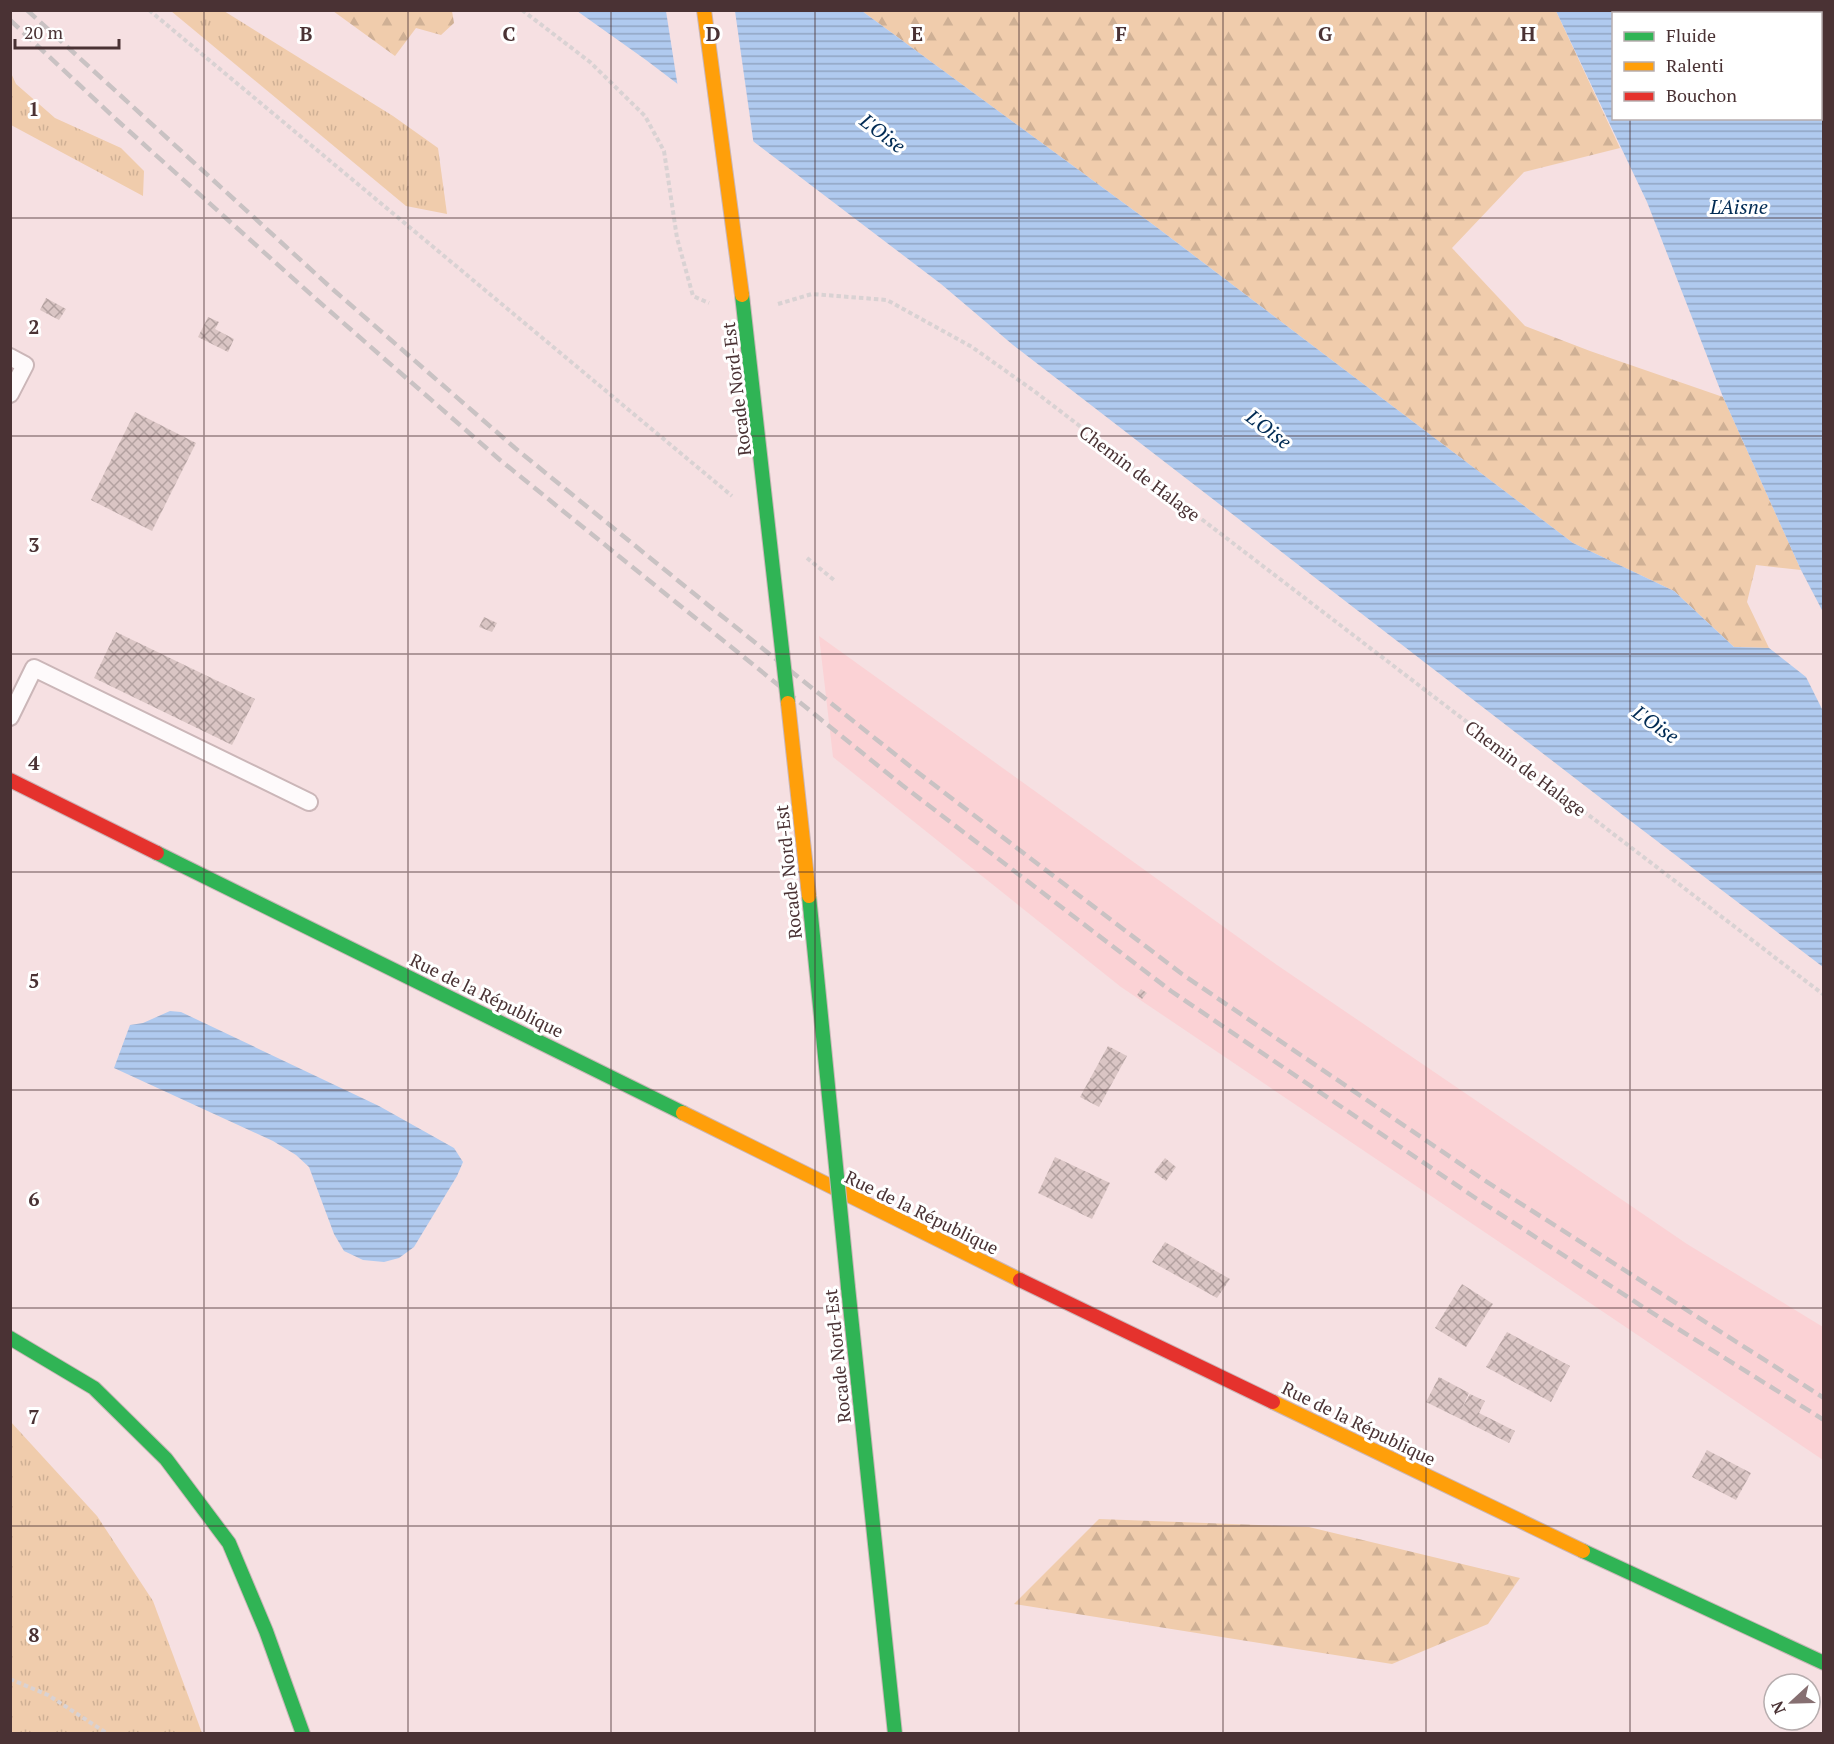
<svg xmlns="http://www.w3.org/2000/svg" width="1834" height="1744" viewBox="0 0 1834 1744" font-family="'PT Serif',serif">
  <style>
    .built { fill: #fbd2d5 }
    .grass { fill: url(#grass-tufts) }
    .forest { fill: url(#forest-firs) }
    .water { fill: url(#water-rules); fill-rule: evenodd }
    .pier { fill: #f6e0e2 }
    .building { fill: url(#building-cross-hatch) }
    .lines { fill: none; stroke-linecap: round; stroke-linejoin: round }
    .lane-casing { stroke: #cbb6b8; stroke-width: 20 }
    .fast-casing { stroke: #cbb6b8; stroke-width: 16 }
    .slow-casing { stroke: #cbb6b8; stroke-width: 16 }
    .jam-casing { stroke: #cbb6b8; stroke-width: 16 }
    .path { stroke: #d9d2d3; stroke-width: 4; stroke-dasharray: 4.5 3; stroke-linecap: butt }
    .lane { stroke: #fefafb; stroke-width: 16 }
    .fast { stroke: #30b455; stroke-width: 14 }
    .slow { stroke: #ff9f0a; stroke-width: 14 }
    .jam { stroke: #e5322d; stroke-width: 14 }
    .rail { stroke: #c9c2c3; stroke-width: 4.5; stroke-dasharray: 12 6; stroke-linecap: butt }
    .fast-bridge-casing { stroke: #cbb6b8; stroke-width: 16; stroke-linecap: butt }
    .slow-bridge-casing { stroke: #cbb6b8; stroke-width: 16; stroke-linecap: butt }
    .fast-bridge { stroke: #30b455; stroke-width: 14 }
    .slow-bridge { stroke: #ff9f0a; stroke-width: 14 }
    .grid { fill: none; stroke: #4a3234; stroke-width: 1.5; stroke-opacity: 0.55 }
    .labels { text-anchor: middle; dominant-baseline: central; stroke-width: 6; stroke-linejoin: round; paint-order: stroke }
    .street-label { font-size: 18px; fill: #4a3234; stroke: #fff }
    .water-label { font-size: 20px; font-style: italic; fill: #012b54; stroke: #fff }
    .grid-label { font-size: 20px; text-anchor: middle; font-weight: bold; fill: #4a3234; stroke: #fff; stroke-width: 6; stroke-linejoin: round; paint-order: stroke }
  </style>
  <defs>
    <pattern id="grass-tufts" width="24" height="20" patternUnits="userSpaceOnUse" patternTransform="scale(1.5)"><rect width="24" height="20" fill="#f0ccac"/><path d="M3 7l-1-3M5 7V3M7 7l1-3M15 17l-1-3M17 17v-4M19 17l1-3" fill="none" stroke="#cfb095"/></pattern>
    <pattern id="forest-firs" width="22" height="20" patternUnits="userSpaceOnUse" patternTransform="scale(1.5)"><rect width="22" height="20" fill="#f0ccac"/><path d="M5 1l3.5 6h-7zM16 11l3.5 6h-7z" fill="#cfb095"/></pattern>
    <pattern id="water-rules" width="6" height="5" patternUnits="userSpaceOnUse" patternTransform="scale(1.5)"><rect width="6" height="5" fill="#b0caef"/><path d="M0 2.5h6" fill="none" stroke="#91a5c2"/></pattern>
    <pattern id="building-cross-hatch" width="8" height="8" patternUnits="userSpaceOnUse" patternTransform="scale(1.5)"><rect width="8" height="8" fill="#dac5c4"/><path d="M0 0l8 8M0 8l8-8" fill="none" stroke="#b3a1a0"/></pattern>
  </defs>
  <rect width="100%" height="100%" fill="#f6e0e2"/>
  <!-- built -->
  <path class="built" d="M819,636L1277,965L1687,1244L1823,1327V1460L1121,987L833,757Z"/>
  <!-- grass -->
  <g class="grass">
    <path d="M171,11H224L393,116L438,148L447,214L406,206Z"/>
    <path d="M11,73L16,84L55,118L121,148L144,171L143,196L11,125Z"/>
    <path d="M10,1421L97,1516L153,1601L202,1733H11Z"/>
  </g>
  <!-- forest -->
  <g class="forest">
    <path d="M333,11H452L454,23L441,35L416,28L395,56Z"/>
    <path d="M862,11H1556L1620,148L1524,172L1452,248L1525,326L1590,351L1723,397L1801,570L1756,565L1747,602L1769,648L1734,647L1674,591L1573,543L1155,226Z"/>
    <path d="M1099,1519L1309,1527L1520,1578L1488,1624L1392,1664L1014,1604Z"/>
  </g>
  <!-- water -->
  <g class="water">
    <path d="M577,11H862L1155,226L1573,543L1674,591L1734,647L1769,648L1806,677L1823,711V967L1624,816L1013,345L941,284L646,60Z"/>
    <path d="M1556,11H1823V612L1801,570L1723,397L1647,202ZM1614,14H1820V118H1614Z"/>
    <path d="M170,1011L181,1012L379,1106L454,1148L463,1162L457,1176L414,1247L399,1258L384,1262L363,1260L344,1251L334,1234L309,1167L296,1155L273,1141L114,1068L130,1025L143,1023Z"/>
  </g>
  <!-- pier -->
  <path class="pier" d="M666,11H735L754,146L678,88Z"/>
  <!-- building -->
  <g class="building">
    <path d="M46,298L66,309L59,320L40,310Z"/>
    <path d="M208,317L219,322L215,329L234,339L228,352L198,337Z"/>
    <path d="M135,412L196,443L152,531L91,500Z"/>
    <path d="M484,617L497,623L492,632L479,627Z"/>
    <path d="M116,632L255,699L232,745L94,678Z"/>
    <path d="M1141,989L1147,993L1142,999L1137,995Z"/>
    <path d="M1108,1046L1127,1056L1099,1107L1080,1097Z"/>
    <path d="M1055,1157L1110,1183L1092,1219L1038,1193Z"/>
    <path d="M1165,1158L1176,1167L1166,1181L1154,1172Z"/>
    <path d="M1165,1242L1230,1279L1217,1298L1152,1262Z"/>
    <path d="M1462,1284L1493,1304L1466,1347L1435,1328Z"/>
    <path d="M1507,1332L1570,1366L1551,1402L1486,1367Z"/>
    <path d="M1439,1377L1469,1393L1462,1408L1470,1394L1485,1401L1479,1413L1515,1431L1509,1443L1426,1402Z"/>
    <path d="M1707,1450L1751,1473L1736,1500L1692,1477Z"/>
  </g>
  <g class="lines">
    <!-- lane casing -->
    <g class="lane-casing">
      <g id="lane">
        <path d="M10,357L25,365L10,394"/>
        <path d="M10,717L34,668L309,802"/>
      </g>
    </g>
    <!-- fast casing -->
    <g class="fast-casing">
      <g id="fast">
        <path d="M157,853L683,1113"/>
        <path d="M848,1287L895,1734"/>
        <path d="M10,1338L94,1388L166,1459L229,1543L266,1631L303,1734"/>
        <path d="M1583,1551L1824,1663"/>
      </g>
    </g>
    <!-- slow casing -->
    <g class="slow-casing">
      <g id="slow">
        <path d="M683,1113L1020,1280"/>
        <path d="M1273,1402L1583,1551"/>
      </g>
    </g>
    <!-- jam casing -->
    <g class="jam-casing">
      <g id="jam">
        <path d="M10,780L157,853"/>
        <path d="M1020,1280L1273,1402"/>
      </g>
    </g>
    <!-- path -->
    <g class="path">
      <path d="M149,10L732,496"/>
      <path d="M522,10L590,62L645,116L664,151L677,238L693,296L709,303"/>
      <path d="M778,304L812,294L887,300L972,347L1034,391L1824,995"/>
      <path d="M807,558L834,580"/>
      <path d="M10,1666V1670"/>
      <path d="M10,1679L48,1695L108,1734"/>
    </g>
    <!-- lane -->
    <use href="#lane" class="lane"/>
    <!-- fast -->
    <use href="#fast" class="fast"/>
    <!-- slow -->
    <use href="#slow" class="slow"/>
    <!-- jam -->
    <use href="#jam" class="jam"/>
    <!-- rail -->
    <g class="rail">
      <path d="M27,10L329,286L515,448L708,605L916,771L1182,974L1484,1180L1824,1398"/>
      <path d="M10,20L119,122L316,299L500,460L902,785L1171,991L1474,1197L1643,1307L1824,1420"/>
    </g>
    <!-- fast-bridge casing -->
    <g class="fast-bridge-casing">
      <g id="fast-bridge">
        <path d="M742,295L788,703"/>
        <path d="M809,896L848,1287"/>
      </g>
    </g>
    <!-- slow-bridge casing -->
    <g class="slow-bridge-casing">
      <g id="slow-bridge">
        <path d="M704,10L742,295"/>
        <path d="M788,703L809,896"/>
      </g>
    </g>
    <!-- fast-bridge -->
    <use href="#fast-bridge" class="fast-bridge"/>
    <!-- slow-bridge -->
    <use href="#slow-bridge" class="slow-bridge"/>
  </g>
  <!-- grid -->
  <path class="grid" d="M204,10V1734M408,10V1734M611,10V1734M815,10V1734M1019,10V1734M1223,10V1734M1426,10V1734M1630,10V14M1630,118V1734M10,218H1824M10,436H1824M10,654H1824M10,872H1824M10,1090H1824M10,1308H1824M10,1526H1824"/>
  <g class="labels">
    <!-- street labels -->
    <g class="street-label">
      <text transform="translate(736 389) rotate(-97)">Rocade Nord-Est</text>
      <text transform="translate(1140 473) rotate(37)">Chemin de Halage</text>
      <text transform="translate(1526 768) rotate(37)">Chemin de Halage</text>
      <text transform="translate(788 872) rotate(-96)">Rocade Nord-Est</text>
      <text transform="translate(487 995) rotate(26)">Rue de la République</text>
      <text transform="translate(922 1212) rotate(26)">Rue de la République</text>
      <text transform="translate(837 1356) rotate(-96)">Rocade Nord-Est</text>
      <text transform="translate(1359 1423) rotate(26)">Rue de la République</text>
    </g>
    <!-- water labels -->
    <g class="water-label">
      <text transform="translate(883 133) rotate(37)">L'Oise</text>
      <text x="1739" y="206">L'Aisne</text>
      <text transform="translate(1269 429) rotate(37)">L'Oise</text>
      <text transform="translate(1656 724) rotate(35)">L'Oise</text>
    </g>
  </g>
  <g class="grid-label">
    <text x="306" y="41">B</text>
    <text x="509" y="41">C</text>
    <text x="713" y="41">D</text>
    <text x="917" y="41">E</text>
    <text x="1121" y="41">F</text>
    <text x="1325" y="41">G</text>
    <text x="1528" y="41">H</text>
    <text x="34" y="116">1</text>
    <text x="34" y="334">2</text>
    <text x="34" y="552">3</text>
    <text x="34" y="770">4</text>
    <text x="34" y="988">5</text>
    <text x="34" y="1206">6</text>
    <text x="34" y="1424">7</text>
    <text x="34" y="1642">8</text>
  </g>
  <!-- border -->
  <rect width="1834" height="1744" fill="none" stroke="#4a3234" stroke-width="24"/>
  <!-- legend -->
  <rect x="1612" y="12" width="210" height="108" fill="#ffffff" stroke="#b7adae" stroke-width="1.5"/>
  <rect x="1624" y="32" width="30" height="9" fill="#30b455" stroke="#b7adae" stroke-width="1.5"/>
  <text x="1666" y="42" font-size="18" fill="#4a3234">Fluide</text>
  <rect x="1624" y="62" width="30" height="9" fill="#ff9f0a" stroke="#b7adae" stroke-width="1.5"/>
  <text x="1666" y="72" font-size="18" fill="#4a3234">Ralenti</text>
  <rect x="1624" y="92" width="30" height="9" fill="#e5322d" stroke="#b7adae" stroke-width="1.5"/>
  <text x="1666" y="102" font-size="18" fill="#4a3234">Bouchon</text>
  <!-- north arrow -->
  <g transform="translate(1792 1702) rotate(248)"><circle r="28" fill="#ffffff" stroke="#b7adae" stroke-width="1.5"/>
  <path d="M0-4.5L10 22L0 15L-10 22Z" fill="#866f71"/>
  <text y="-9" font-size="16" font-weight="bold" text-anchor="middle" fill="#4a3234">N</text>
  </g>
  <!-- scale -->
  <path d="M15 39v9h104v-9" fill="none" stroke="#4a3234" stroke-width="3"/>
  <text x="24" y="39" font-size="18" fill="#4a3234" stroke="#ffffff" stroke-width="4.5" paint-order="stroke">20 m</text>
</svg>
